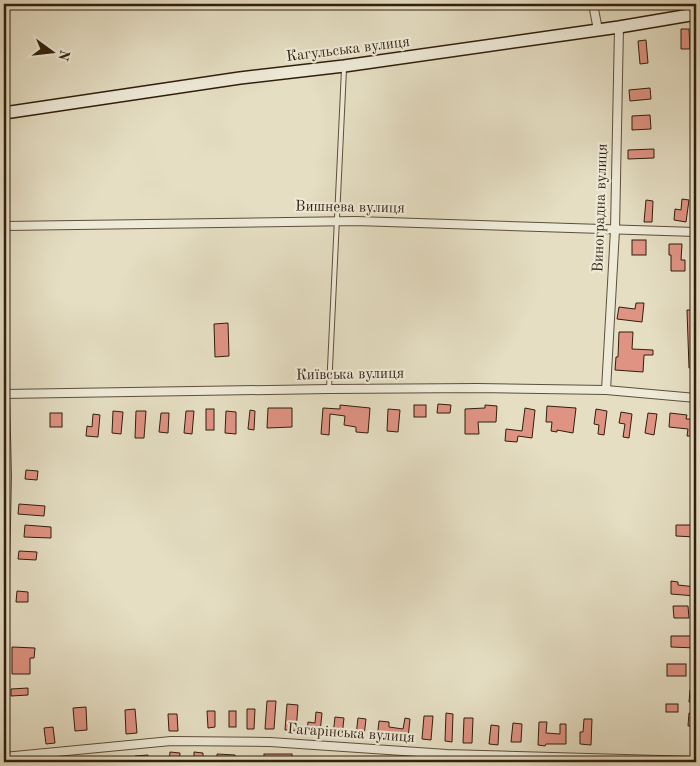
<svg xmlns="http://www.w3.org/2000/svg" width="700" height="766" viewBox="0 0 700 766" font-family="'Old Standard TT',serif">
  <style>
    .building { fill: #df9383; stroke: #311f0c }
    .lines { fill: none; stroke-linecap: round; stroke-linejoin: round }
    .lane-casing { stroke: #5e4f3a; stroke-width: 6 }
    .street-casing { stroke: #5e4f3a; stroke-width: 10 }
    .secondary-casing { stroke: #311f0c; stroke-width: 14 }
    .lane { stroke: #eeead8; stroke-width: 4 }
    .street { stroke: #eeead8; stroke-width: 8 }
    .secondary { stroke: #eeead8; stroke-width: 11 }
    .labels { text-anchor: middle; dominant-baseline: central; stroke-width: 4.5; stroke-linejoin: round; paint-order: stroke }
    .street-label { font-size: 15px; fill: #311f0c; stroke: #eeead8 }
  </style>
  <rect width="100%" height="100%" fill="#e5dec3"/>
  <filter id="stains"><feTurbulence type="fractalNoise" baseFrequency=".004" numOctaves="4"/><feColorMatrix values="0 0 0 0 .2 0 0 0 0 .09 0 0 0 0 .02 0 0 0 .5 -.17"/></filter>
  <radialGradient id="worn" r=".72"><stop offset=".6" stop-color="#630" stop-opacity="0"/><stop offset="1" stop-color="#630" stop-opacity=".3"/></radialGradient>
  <!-- building -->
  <g class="building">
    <path d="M681,29H689L690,49H681Z"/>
    <path d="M646,40L648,63L640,64L638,41Z"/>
    <path d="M650,88L651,99L630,101L629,90Z"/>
    <path d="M650,115L651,129L632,130V116Z"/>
    <path d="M654,149V158L628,159V150Z"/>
    <path d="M682,199L689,200L686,222L674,220L675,209L681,210Z"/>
    <path d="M646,200L653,201L652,222H644Z"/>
    <rect x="632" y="240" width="14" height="15"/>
    <path d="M669,244H682L681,260H685V271H671V255H669Z"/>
    <path d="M636,303H644L642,322L617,319L619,307L635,309Z"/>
    <path d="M687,310H696V368H689Z"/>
    <path d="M228,323L229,356L215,357L214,324Z"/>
    <path d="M619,332H633L632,349L653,350V355H644L643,372L615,370L616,357H618Z"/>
    <path d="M438,404L451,405L450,413H437Z"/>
    <path d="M340,405L370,408L368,433L356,432V427L344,425L345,416L330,414L329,435L321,434L323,408L340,409Z"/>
    <rect x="414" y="405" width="12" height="12"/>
    <path d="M485,405L497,406L496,422H478L479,434H465V409L485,408Z"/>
    <path d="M547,406L576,408L573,433L557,430V432L551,431L552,422H546Z"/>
    <path d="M268,408H292V427L267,428Z"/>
    <path d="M525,408L535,410L532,438L518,436L517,442L505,441L506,429L522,431Z"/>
    <rect x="206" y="409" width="8" height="21"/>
    <path d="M388,409L400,410L398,432L387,431Z"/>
    <path d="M596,409L607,411L604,435L598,434L599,425L594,424Z"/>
    <path d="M250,410L255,411L254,430L248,429Z"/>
    <path d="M113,411L123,412L121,434L112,433Z"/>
    <path d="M136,411H146L144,438H135Z"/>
    <path d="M186,411H194L192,434L184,433Z"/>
    <path d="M226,411L236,412V434L225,433Z"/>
    <path d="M621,412L632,414L629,438L623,437L625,424L619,423Z"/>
    <rect x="50" y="413" width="12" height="14"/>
    <path d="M161,413H169L168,433L159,432Z"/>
    <path d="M648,413L657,414L654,435L645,433Z"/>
    <path d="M670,413L687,415L686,419H696V436H687L688,429L669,427Z"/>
    <path d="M93,414L100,415L98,437L86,436L87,426L92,427Z"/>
    <path d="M26,470L38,471L37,480L25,479Z"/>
    <path d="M19,504L45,506L44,516L18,514Z"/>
    <path d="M25,525L51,527V538L24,537Z"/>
    <path d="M676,525H695V537L676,536Z"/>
    <path d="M19,551L37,552L36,560L18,559Z"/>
    <path d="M671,581L678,582V585L696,587V596L671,594Z"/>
    <path d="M17,591L28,592V602H16Z"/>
    <path d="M673,606H688L689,618H674Z"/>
    <path d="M671,636H696V648L671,647Z"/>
    <path d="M12,647L35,648L34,658H30V674H12Z"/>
    <rect x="667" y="664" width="19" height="12"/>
    <path d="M28,688V695L11,696V689Z"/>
    <path d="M690,690H696V703L689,702Z"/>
    <path d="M267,701H276L274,729H265Z"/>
    <path d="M287,704L298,705L296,731L285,730Z"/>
    <rect x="666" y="704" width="12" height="8"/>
    <path d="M86,707L87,730L75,731L73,708Z"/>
    <path d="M135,709L137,733L126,734L125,710Z"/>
    <path d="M247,709H255L254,729H247Z"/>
    <path d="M207,711H215V727L208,728Z"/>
    <rect x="229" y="711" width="7" height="16"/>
    <path d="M316,712L322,713L320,733L307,732L308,722L315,723Z"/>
    <path d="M446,713L453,714L452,742L445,741Z"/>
    <path d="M689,713H696V726H688Z"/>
    <path d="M168,714H177L178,731H169Z"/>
    <path d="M424,716H433L431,740L422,739Z"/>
    <path d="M335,717L344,718L342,736L333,735Z"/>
    <path d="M358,718L366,719L364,736L356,735Z"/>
    <path d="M405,718L410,719L408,738L388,735V740L377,739L379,721L389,722V727L403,729Z"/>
    <path d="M464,718H473L472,743H463Z"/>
    <path d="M584,719H592L591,745L580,744V732H583Z"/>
    <path d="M539,722H547L546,733L560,734V724H566V744H546L545,746L538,745Z"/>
    <path d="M513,723L522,724L521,742H511Z"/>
    <path d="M491,725L499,726L498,745L489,744Z"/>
    <path d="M53,727L55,743L46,744L44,728Z"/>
    <path d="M170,752L180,753L179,762H169Z"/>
    <path d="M194,752L203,753V762H194Z"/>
    <path d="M217,754L235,755V762H217Z"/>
    <rect x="264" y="754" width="28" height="8"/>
    <path d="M148,755L149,762H135V756Z"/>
  </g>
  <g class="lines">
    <!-- lane casing -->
    <g class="lane-casing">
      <path id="lane" d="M329,389L344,69"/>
    </g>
    <!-- street casing -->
    <g class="street-casing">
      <g id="street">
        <path d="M593,4L598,30"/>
        <path d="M4,226L356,221L696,232"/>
        <path d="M606,390L615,230L619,27"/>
        <path d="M4,394L329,389L477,388L606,390L696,398"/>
        <path d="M4,621L7,476L5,394"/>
        <path d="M4,735L6,762"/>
        <path d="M4,757L171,741L270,742L447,754L696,761"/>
      </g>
    </g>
    <!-- secondary casing -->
    <g class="secondary-casing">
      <path id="secondary" d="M4,113L240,78L344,66L619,27L696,14"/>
    </g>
    <!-- lane -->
    <use href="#lane" class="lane"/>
    <!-- street -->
    <use href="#street" class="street"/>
    <!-- secondary -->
    <use href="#secondary" class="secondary"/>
  </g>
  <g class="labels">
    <!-- street labels -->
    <g class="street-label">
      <text transform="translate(348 50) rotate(-7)">Кагульська вулиця</text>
      <text transform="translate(350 208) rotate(1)">Вишнева вулиця</text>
      <text transform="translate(601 208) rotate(-88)">Виноградна вулиця</text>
      <text transform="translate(350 375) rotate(-1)">Київська вулиця</text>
      <text transform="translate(351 734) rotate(4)">Гагарінська вулиця</text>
    </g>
  </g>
  <!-- margin -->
  <rect width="700" height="766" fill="none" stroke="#e5dec3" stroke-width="20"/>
  <rect x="5" y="5" width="690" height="756" fill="none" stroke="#311f0c" stroke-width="2.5"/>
  <rect x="10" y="10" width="680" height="746" fill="none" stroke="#311f0c"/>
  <!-- north arrow -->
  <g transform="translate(52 52) rotate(105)" stroke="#eeead8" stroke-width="4" paint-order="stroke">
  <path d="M0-4L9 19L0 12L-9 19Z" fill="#311f0c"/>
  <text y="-8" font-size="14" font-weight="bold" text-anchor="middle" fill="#311f0c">N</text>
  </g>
  <rect width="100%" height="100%" filter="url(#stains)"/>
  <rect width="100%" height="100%" fill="url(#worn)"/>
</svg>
